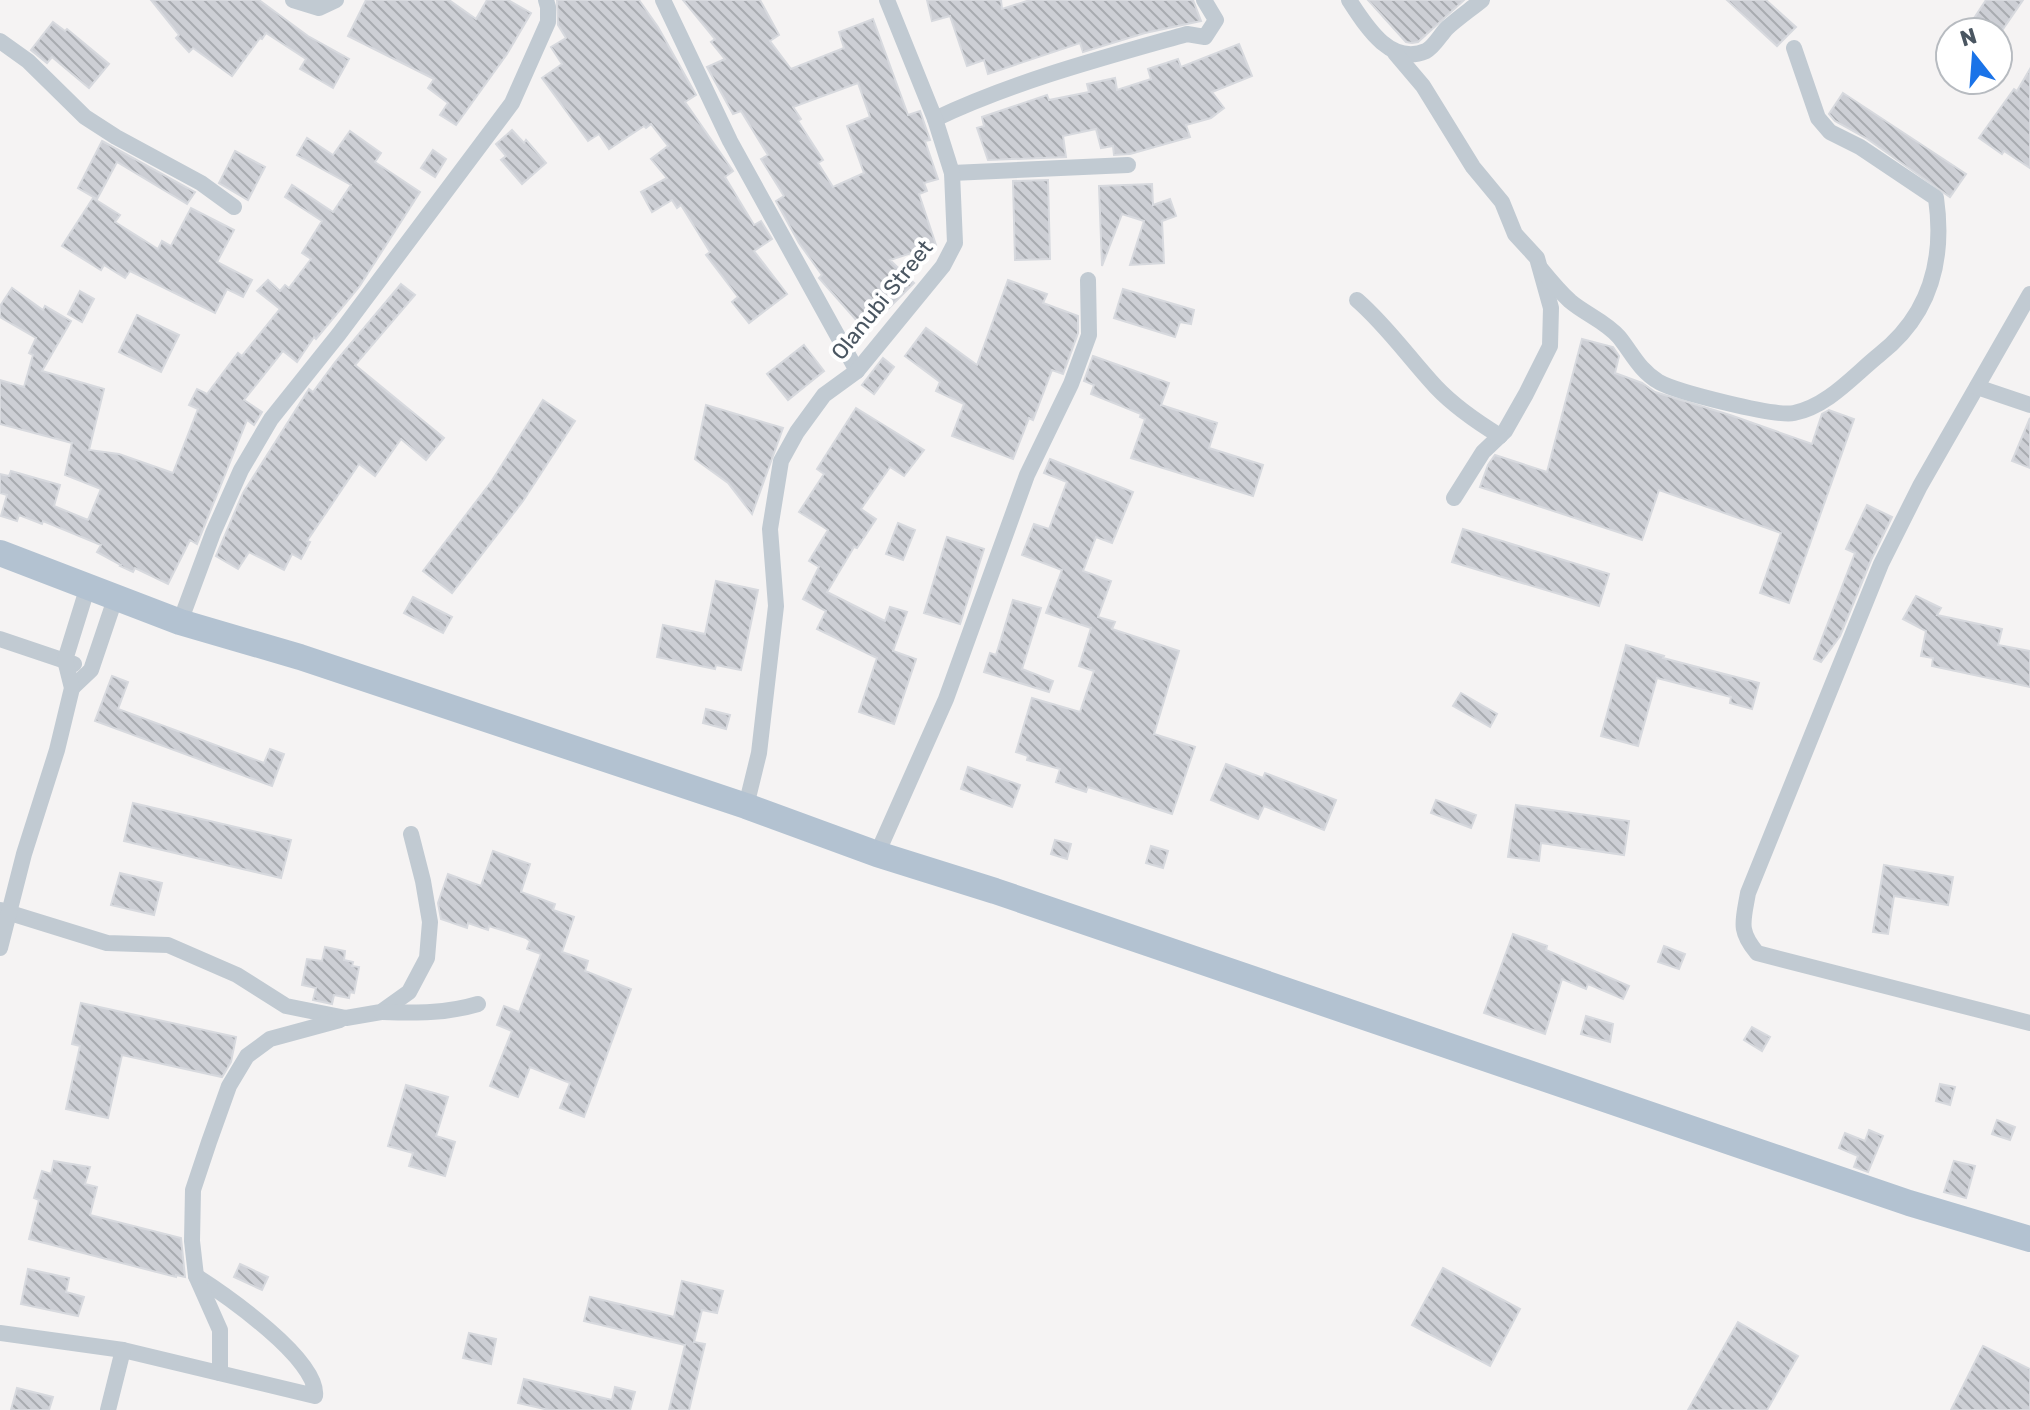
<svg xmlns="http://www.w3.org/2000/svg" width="2030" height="1410" viewBox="0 0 2030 1410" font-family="Rubik,sans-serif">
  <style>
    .building { fill: url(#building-back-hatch); stroke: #d7d9de; stroke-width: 2; fill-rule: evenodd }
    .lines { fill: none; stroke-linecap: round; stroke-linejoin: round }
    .street { stroke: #c1cad2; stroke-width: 16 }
    .primary { stroke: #b3c2d1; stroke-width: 26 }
    .labels { text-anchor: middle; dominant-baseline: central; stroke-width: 8; stroke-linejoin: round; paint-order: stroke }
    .street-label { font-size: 22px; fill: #4a5661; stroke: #fff }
  </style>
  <defs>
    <pattern id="building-back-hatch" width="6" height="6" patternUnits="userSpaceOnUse" patternTransform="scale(2)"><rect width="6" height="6" fill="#cdcfd5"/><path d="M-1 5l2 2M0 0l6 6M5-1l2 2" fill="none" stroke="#a8abb0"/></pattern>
  </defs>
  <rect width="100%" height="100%" fill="#f5f3f3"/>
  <!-- building -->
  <g class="building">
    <path d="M151,0H259L308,36L349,59L333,88L300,69L306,59L266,33L262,39L260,38L232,76L193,48L189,52L176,38L179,35Z"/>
    <path d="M366,0H449L476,19L487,0H508L531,13L507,54L456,125L440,115L448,103L428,88L434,79L348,36Z"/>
    <path d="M557,0H639L658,27L696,95L685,102L733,171L725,177L754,225L761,221L772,239L754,251L787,294L749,323L732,302L738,297L706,255L710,252L681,205L677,208L672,200L652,212L641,192L667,178L651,159L668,146L651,124L646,128L644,126L609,149L599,134L588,141L542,78L562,64L551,47L566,38L558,25Z"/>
    <path d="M683,0H760L779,35L770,41L791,69L844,48L839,32L873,19L908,115L920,111L930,140L925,141L938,179L924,183L927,191L919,194L936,245L890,260L914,283L866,331L819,278L822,275L799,243L776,201L784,196L761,159L768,155L741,111L733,114L707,67L725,59L711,42L715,39ZM858,83L870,117L847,126L864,173L833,187L818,163L823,160L798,121L801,119L793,107Z"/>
    <path d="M927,0H1001L1002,9L1030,0H1193L1201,21L1145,33L1083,52L1080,43L988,74L984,60L967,66L950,16L932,21Z"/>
    <path d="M1368,0H1464L1418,42L1412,43L1406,42Z"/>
    <path d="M1727,0H1766L1796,27L1777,46Z"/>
    <path d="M1986,0H2023L2001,32H1965Z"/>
    <path d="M53,22L65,31L67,29L109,64L89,88L52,57L47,63L31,50Z"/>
    <path d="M1239,44L1252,76L1212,92L1224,108L1211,118L1186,125L1190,137L1130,154L1114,155L1113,146L1101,148L1096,129L1063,136L1066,157L988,160L977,128L984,126L982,117L1047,95L1049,100L1089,92L1087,84L1115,78L1117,90L1151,79L1148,69L1178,59L1181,67Z"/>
    <path d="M2030,69V168L2004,151L2002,154L1979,138L2014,89L2017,91Z"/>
    <path d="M1843,93L1966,174L1950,197L1866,138L1835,121L1829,114Z"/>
    <path d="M512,130L524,143L526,140L546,163L522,184L501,160L506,156L496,144Z"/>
    <path d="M350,131L381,153L375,162L420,192L359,287L316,339L314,337L297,362L283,351L244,400L262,412L254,425L247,420L197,544L190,540L168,584L135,568L133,572L120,566L121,565L97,552L101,545L43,521L42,524L19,515L17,521L1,516L7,495L0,493V474L9,476L11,471L60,485L54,506L88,520L101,489L65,475L72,443L0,424V380L24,387L33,355L29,353L36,338L0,317V306L12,288L43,310L45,306L71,321L42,371L104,389L89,450L119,454L173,473L198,409L189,405L197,389L207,394L238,353L242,356L280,309L257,291L268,280L280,291L285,285L289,288L311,259L302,253L322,221L285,197L292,185L333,212L351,185L297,155L307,138L333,155Z"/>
    <path d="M102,141L195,192L187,204L117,162L97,199L78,188Z"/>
    <path d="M433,150L446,159L435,177L421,168Z"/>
    <path d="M235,151L265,167L248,200L219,183Z"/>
    <path d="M1048,180L1050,259L1015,260L1013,181Z"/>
    <path d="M1152,184L1153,205L1170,199L1176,216L1162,221L1164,263L1130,265L1144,221L1122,214L1102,266L1099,186Z"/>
    <path d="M93,198L120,215L115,222L158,249L162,241L171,246L191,208L234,230L217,262L252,280L243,297L227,289L215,313L130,271L125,278L104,265L101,270L62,246Z"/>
    <path d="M1008,280L1047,294L1043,303L1078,316V333L1063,374L1052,370L1033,420L1029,418L1013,459L952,436L964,404L936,391L940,382L905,356L926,328L977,365Z"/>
    <path d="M401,284L415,295L355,365L444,438L426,460L401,439L375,476L359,464L307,541L310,542L301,559L292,554L284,570L249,552L238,569L216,556L243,493L309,389L313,392L336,361Z"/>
    <path d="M1123,289L1194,310L1191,324L1180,322L1175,337L1114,318Z"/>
    <path d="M80,291L94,299L82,322L68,314Z"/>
    <path d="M137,315L179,335L161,372L119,352Z"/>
    <path d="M1582,339L1613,347L1619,356L1615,373L1642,383L1655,392L1730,415L1812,444L1822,414L1829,410L1854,419L1789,603L1760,593L1781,533L1659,490L1642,540L1480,487L1488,465L1495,455L1547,472Z"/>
    <path d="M804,345L824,371L788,400L767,374Z"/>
    <path d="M1093,356L1169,383L1161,405L1217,423L1209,448L1263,465L1253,496L1131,458L1145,419L1140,417L1141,414L1091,394L1094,385L1084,381Z"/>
    <path d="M883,358L894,367L874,394L862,385Z"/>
    <path d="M543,400L575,421L523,501L452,593L423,571L491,482Z"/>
    <path d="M706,405L783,428L752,514L728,483L695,459Z"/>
    <path d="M856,408L924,450L904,476L890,467L861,509L876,519L857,548L854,547L827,592L885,621L890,607L907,612L893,651L916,659L894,724L859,712L877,658L817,629L826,611L803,599L819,567L809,561L828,530L799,512L824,474L817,469Z"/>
    <path d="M2030,418V468L2012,461Z"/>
    <path d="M1050,459L1133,492L1112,543L1096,537L1083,571L1111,581L1098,617L1115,622L1112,629L1179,651L1154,734L1195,747L1172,814L1088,787L1086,792L1056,782L1060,769L1027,760L1028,756L1016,752L1032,698L1080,712L1094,671L1079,666L1091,628L1046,613L1062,570L1022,555L1034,524L1049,529L1067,482L1044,473Z"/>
    <path d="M1867,505L1892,517L1871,560L1840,636L1821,662L1814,659L1855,553L1846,549Z"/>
    <path d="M898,523L915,530L903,560L886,554Z"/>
    <path d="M1463,529L1609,574L1599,606L1452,562Z"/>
    <path d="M947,537L984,549L960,624L924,613Z"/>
    <path d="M716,581L758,590L741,670L716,665L715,669L657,657L663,625L705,634Z"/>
    <path d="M1916,596L1941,608L1937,615L2002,629L1998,645L2030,651V687L1932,666L1933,658L1921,656L1926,631L1903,619Z"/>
    <path d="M413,597L452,617L443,633L404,613Z"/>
    <path d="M1013,600L1041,608L1022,669L1053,681L1049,692L984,672L990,653L996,655Z"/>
    <path d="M1626,645L1664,656L1663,658L1759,683L1752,709L1730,703L1731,697L1657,678L1638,746L1601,736Z"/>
    <path d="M112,676L128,682L118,709L264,763L270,749L284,754L272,786L95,721Z"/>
    <path d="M1461,693L1497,714L1490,727L1453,706Z"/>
    <path d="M706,709L730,715L726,729L703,723Z"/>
    <path d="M1226,764L1263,778L1265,773L1336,800L1324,830L1264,806L1258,819L1211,800Z"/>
    <path d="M968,767L1020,785L1012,807L961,789Z"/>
    <path d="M1436,800L1476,815L1471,828L1431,813Z"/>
    <path d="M133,803L291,840L281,878L124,841Z"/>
    <path d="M1516,805L1629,821L1624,855L1541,843L1539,861L1508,857Z"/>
    <path d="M1055,840L1071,844L1067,859L1051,854Z"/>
    <path d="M1151,846L1168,851L1163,868L1146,863Z"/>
    <path d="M493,851L530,864L521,892L555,904L553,910L574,917L562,952L588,961L585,971L631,989L584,1117L560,1108L570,1083L530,1067L518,1097L490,1086L512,1031L497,1025L504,1006L519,1012L541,954L527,949L530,941L526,938L489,926L488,930L468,923L467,928L441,919L438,903L448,874L481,886Z"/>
    <path d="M1884,865L1953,877L1948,905L1894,896L1888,934L1873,932Z"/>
    <path d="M120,873L162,883L154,915L111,905Z"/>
    <path d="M1513,934L1547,946L1546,950L1629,986L1623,999L1588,984L1586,989L1562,979L1545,1034L1484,1013Z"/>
    <path d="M1664,946L1685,954L1679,969L1658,962Z"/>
    <path d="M325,947L345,951L344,960L353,962L352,966L359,967L354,993L350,992L349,998L334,995L332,1004L313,1000L316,988L302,985L307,959L322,961Z"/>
    <path d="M81,1003L236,1037L231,1062L222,1077L122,1055L108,1118L66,1109L80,1046L72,1044Z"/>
    <path d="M1586,1016L1613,1024L1610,1042L1581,1034Z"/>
    <path d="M1752,1027L1770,1037L1762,1051L1744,1040Z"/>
    <path d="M1940,1084L1955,1087L1950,1105L1936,1101Z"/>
    <path d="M406,1085L448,1097L436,1136L455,1142L445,1176L409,1166L413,1153L388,1146Z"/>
    <path d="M1997,1120L2015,1127L2010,1140L1992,1134Z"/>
    <path d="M1869,1130L1883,1136L1868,1172L1854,1167L1858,1156L1839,1148L1845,1133L1865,1141Z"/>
    <path d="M54,1161L90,1167L85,1184L97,1187L90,1215L181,1238L185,1277L176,1275V1277L29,1239L39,1200L34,1198L42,1171L51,1174Z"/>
    <path d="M1954,1161L1975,1166L1966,1198L1944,1192Z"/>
    <path d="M240,1264L268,1277L262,1290L234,1277Z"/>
    <path d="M1443,1268L1520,1309L1490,1366L1412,1325Z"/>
    <path d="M28,1269L69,1278L66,1292L84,1297L78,1316L21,1304Z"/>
    <path d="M682,1281L723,1291L717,1313L702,1310L694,1342L705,1344L689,1410H669L685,1345L584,1321L590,1297L674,1317Z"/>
    <path d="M1738,1322L1798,1356L1767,1410H1688Z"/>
    <path d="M469,1333L496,1339L491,1364L463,1358Z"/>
    <path d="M1983,1346L2030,1369V1410H1951Z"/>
    <path d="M524,1379L612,1400L615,1387L635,1392L630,1410H549L518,1403Z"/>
    <path d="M17,1388L53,1397L49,1410H11Z"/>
  </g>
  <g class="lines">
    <!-- street -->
    <g class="street">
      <path d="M293,0L319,8L336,0"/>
      <path d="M663,0L730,141L857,371"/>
      <path d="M1349,0C1366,26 1390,66 1426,51C1434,47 1441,34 1447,28C1458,18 1471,9 1482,0"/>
      <path d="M0,41L28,61L85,117L116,137L201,183L234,207"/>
      <path d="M1395,53L1423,86L1473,167L1502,202L1515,234L1537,258L1551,308L1550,346L1526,394L1505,431L1483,452L1454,498"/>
      <path d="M935,119C1015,81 1102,58 1187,34L1205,37L1216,20L1204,0"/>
      <path d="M952,173L1128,165"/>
      <path d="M1541,269C1550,280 1559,291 1570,301C1585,314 1605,321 1619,337C1632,353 1639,370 1659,382C1677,392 1775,417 1794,413C1828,406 1853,376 1879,355C1930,315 1945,261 1936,198L1860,147L1830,132L1818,118L1794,48"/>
      <path d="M2030,294L1920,486L1881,564L1748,893C1743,922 1738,930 1757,953L2030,1023"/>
      <path d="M1357,300C1387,326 1409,358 1436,387C1455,407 1477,422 1500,436"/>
      <path d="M1977,387L2030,405"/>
      <path d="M180,622L213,533L241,470L271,419L339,334L512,103L548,22V7L546,0"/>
      <path d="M0,639L74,664"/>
      <path d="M72,688L91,670L116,596"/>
      <path d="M746,806L759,753L776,606L770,529L781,461L797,432L824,395L857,371L943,266L955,243L952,173L935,119L887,0"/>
      <path d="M877,854L946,699L1027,475L1071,384L1089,335L1088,280"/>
      <path d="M0,910L107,943L168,945L237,975L286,1006L346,1018L381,1012L409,992L427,958L430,922L423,881L411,834"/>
      <path d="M0,948L24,854L57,750L72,688L65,660L88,586"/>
      <path d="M381,1012C415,1013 445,1014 478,1004"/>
      <path d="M0,1333L123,1350L315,1396C320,1360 224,1294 196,1276"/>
      <path d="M220,1373V1330L196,1276L192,1241L193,1190L209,1142L229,1086L247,1056L270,1039L340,1020"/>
      <path d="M108,1410L123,1350"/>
    </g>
    <!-- primary -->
    <path class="primary" d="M0,553L180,622L300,657L746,806L877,854L995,891L1909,1203L2030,1239"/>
  </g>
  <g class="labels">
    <!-- street labels -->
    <g class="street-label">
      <text transform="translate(882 300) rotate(-51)">Olanubi Street</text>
    </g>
  </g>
  <!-- north arrow -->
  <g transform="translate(1974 56) rotate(343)"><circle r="38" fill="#ffffff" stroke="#b7bbc0" stroke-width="2"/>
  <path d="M0-6L14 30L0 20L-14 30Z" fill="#1a73e8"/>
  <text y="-12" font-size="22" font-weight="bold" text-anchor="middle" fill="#4a5661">N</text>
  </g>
</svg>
